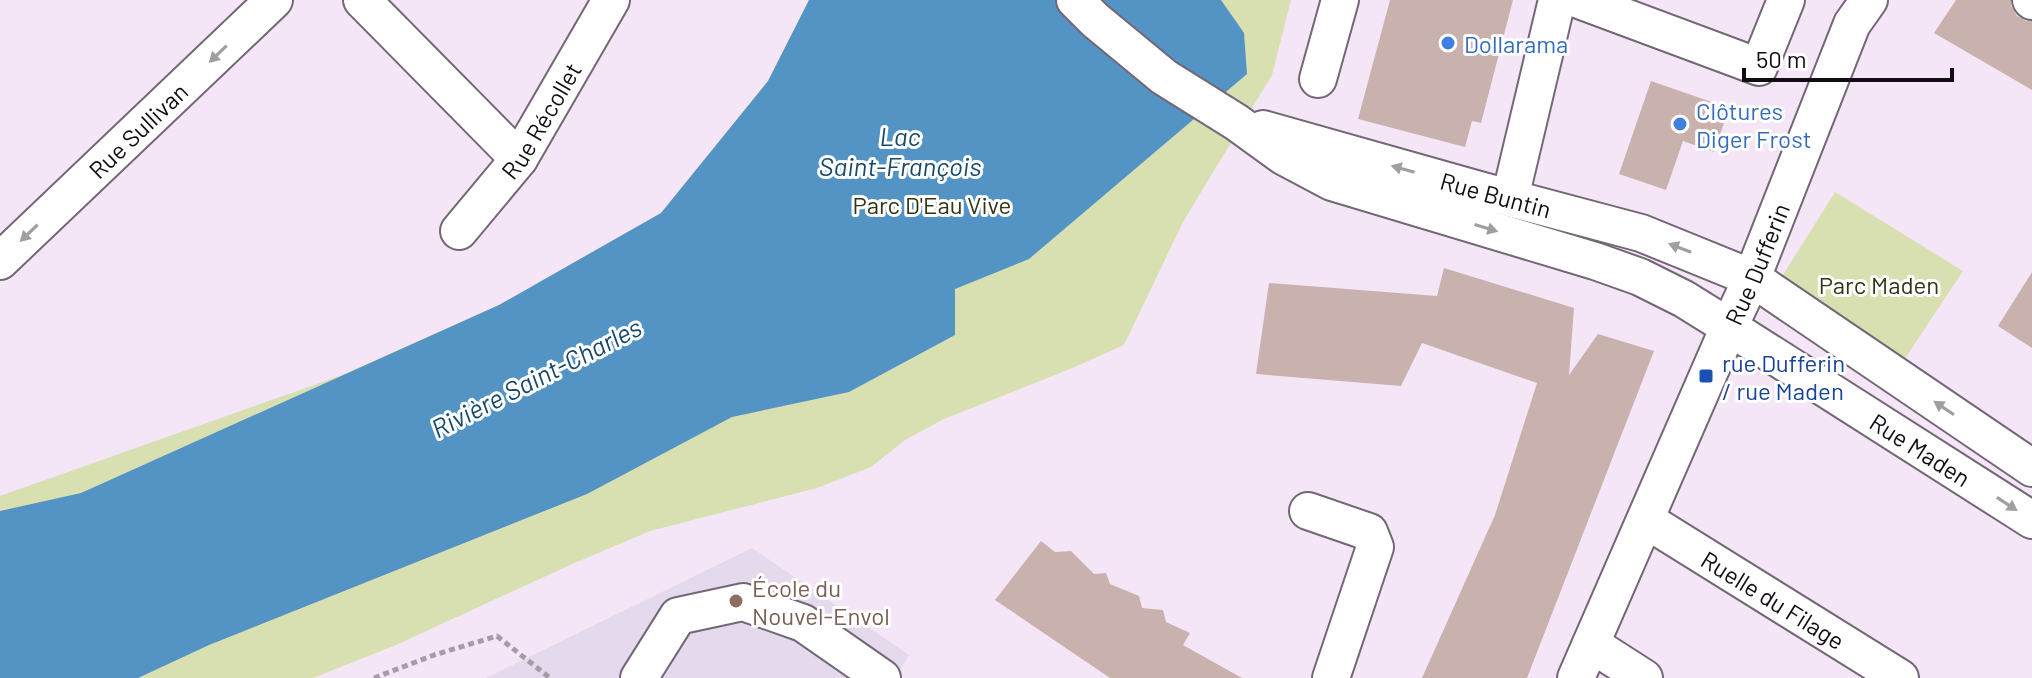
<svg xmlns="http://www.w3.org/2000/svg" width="2032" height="678" viewBox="0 0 2032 678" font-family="Barlow,sans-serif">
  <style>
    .education { fill: #e5d9ed }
    .green { fill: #d8dfb1 }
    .water { fill: #5494c4 }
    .building { fill: #c9b2ae }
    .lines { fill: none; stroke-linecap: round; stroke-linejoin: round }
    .minor-casing { stroke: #736675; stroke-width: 40 }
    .path { stroke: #a79ba8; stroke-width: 5; stroke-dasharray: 6 4; stroke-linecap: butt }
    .minor { stroke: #fff; stroke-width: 36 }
    .oneway { fill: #a09ea0 }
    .shop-dot { fill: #3f7fe0; stroke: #fff; stroke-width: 3 }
    .transit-dot { fill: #1a4fb4; stroke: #fff; stroke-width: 3 }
    .education-dot { fill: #8d6e63; stroke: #fff; stroke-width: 3 }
    .labels { text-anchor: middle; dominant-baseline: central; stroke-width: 6; stroke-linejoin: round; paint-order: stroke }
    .shop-label { font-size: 24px; fill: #366cbe; stroke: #fff; text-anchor: start }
    .street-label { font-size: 24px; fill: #110c12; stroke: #fff }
    .park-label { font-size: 24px; fill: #303413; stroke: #fff }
    .transit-label { font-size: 24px; fill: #164399; stroke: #fff; text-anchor: start }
    .education-label { font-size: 24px; fill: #785e54; stroke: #fff; text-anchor: start }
    .water-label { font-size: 26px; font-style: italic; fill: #18486a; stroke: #fff }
  </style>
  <rect width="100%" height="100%" fill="#f5e6f7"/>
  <!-- education -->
  <path class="education" d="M752,548L909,655L896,678H486Z"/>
  <!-- green -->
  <g class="green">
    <path d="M809,0H1291L1272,75L1183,222L1124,345L1070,369L944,419L905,440L871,467L817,488L650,531L570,565L396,645L313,678H0V496L342,375L499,305L661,213L768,81Z"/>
    <path d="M1835,192L1963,271L1900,366L1778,283Z"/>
  </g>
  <!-- water -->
  <path class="water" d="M809,0H1221L1244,33L1247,74L1029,259L955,289V335L849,392L732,417L587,494L209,645L138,678H0V511L81,493L499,305L661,213L768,81Z"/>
  <!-- building -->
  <g class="building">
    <path d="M1390,0H1513L1481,123L1472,121L1465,147L1358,119Z"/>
    <path d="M1956,0H2011V6L2017,16L2026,21H2032V90L1934,33Z"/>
    <path d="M1651,81L1729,108L1714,152L1683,141L1666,190L1619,174Z"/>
    <path d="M1444,268L1574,308L1569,375L1598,334L1654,351L1527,678H1422L1495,515L1537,383L1422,343L1401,386L1256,374L1269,283L1437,296Z"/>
    <path d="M2032,272V348L1998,326Z"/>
    <path d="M1041,541L1055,552L1071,551L1094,574L1106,573L1110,584L1139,596L1142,608L1163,610L1166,622L1190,633L1183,645L1242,678H1110L995,600Z"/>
  </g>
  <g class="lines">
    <!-- minor casing -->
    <g class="minor-casing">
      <g id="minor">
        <path d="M362,0L519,159"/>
        <path id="s1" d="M1075,0L1095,20L1164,77L1236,122L1283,156L1332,182L1595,261L1640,277L1684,299L1729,327L2032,520"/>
        <path d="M1579,0L1759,67L1786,0"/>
        <path d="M2031,0L2032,1"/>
        <path d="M1318,79L1340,0"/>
        <path id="s2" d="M1263,129L1483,191L1641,233L1752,278L2032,468"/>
        <path d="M1510,198L1557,0"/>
        <path id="s3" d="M459,231L519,159L611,0"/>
        <path id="s4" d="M0,261L274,0"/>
        <path d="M1308,511L1369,532L1375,547L1331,678"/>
        <path id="s5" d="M1646,520L1900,678"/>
        <path d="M1591,644L1644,678"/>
        <path d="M639,678L678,616L743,602L803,623L882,678"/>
        <path id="s6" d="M1576,678L1729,327L1752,278L1852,24L1869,0"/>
      </g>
    </g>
    <!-- path -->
    <path class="path" d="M374,678L434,655L497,636L550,678"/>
    <!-- minor -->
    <use href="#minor" class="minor"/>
  </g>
  <!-- one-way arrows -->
  <defs><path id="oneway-solid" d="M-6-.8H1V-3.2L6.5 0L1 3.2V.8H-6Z" transform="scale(2)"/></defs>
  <g class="oneway">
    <use href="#oneway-solid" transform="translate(218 54) rotate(136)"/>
    <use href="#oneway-solid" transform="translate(1403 169) rotate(-164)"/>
    <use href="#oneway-solid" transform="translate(1486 228) rotate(17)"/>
    <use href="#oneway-solid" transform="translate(29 233) rotate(136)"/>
    <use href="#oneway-solid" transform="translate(1680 248) rotate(-159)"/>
    <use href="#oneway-solid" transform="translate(1944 408) rotate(-146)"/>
    <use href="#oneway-solid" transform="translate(2007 504) rotate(33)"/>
  </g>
  <!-- markers -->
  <g class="shop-dot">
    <circle cx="1448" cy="43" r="8"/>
    <circle cx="1680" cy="124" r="8"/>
  </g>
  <rect class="transit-dot" x="1698" y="368" width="16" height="16" rx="4"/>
  <circle class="education-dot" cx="736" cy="601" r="8"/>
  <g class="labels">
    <!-- shop labels -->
    <g class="shop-label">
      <text x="1464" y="43">Dollarama</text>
      <text x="1696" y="110">Clôtures<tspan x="1696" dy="28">Diger Frost</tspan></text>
    </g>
    <!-- street labels -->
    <g class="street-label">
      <text stroke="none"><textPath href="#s3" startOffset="138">Rue Récollet</textPath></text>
      <text stroke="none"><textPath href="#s4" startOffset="190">Rue Sullivan</textPath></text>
      <text stroke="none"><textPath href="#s2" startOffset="242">Rue Buntin</textPath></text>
      <text stroke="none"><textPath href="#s6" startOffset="452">Rue Dufferin</textPath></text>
      <text stroke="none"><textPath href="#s1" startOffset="968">Rue Maden</textPath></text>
      <text stroke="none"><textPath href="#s5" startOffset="150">Ruelle du Filage</textPath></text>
    </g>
    <!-- park labels -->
    <g class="park-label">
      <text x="932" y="204">Parc D'Eau Vive</text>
      <text x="1879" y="284">Parc Maden</text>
    </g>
    <!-- transit labels -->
    <g class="transit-label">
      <text x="1722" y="362">rue Dufferin<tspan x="1722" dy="28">/ rue Maden</tspan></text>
    </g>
    <!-- education labels -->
    <g class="education-label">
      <text x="752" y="587">École du<tspan x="752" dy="28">Nouvel-Envol</tspan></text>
    </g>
    <!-- water labels -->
    <g class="water-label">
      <text x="900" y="135">Lac<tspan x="900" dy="30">Saint-François</tspan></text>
      <text transform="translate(536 377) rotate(-27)">Rivière Saint-Charles</text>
    </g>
  </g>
  <!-- scale -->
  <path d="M1744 68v12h208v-12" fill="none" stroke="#110c12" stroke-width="4"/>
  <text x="1756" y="68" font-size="24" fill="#110c12" stroke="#ffffff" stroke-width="6" paint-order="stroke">50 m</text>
</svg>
